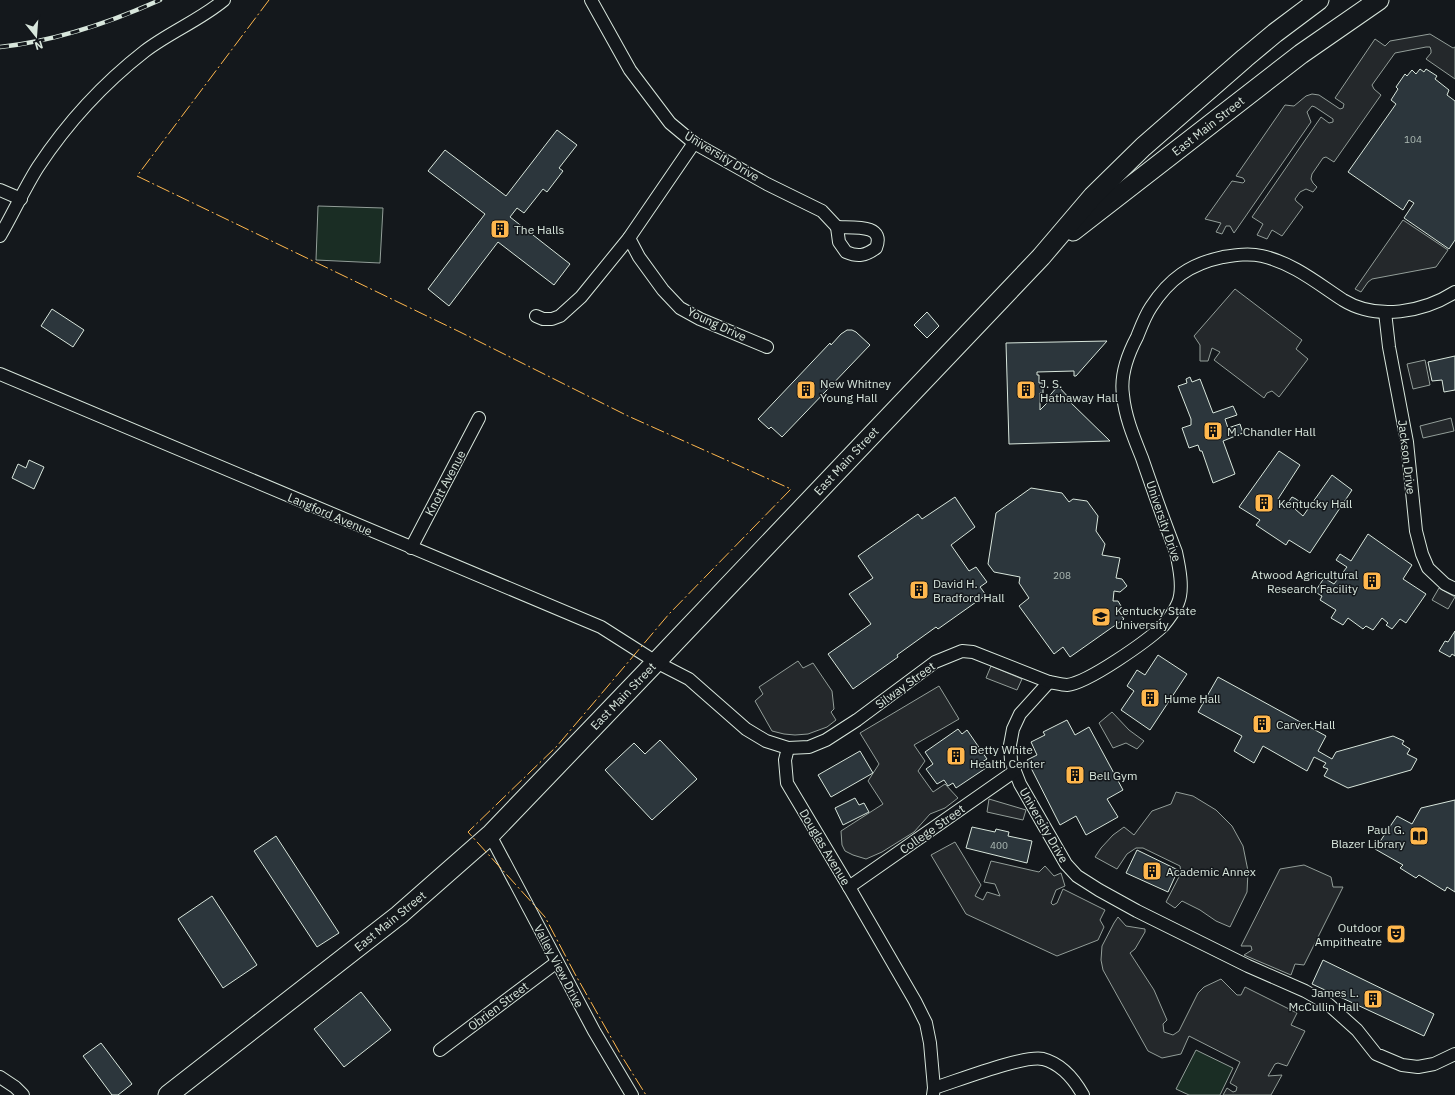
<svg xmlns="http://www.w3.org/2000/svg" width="1455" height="1095" viewBox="0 0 1455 1095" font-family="'IBM Plex Sans',sans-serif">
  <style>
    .green { fill: #1a2d24; stroke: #939e99 }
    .parking { fill: #24282b; stroke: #939e99 }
    .building { fill: #2c363c; stroke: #d8e6dc }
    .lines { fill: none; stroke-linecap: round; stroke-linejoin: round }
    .street-casing { stroke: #d8e6dc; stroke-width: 14 }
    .primary-casing { stroke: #d8e6dc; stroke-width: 21 }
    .street { stroke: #14181c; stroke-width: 12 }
    .primary { stroke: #14181c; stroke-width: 19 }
    .rail-casing { stroke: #d8e6dc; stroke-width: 4.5 }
    .rail { stroke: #14181c; stroke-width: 3; stroke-dasharray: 9; stroke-linecap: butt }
    .power { stroke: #ffb74d; stroke-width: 1; stroke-dasharray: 14 3 2 3; stroke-linecap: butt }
    .labels { text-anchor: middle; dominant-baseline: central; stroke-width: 3; stroke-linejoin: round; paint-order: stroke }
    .number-label { font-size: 10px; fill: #adbab4 }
    .street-label { font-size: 12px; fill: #d8e6dc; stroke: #14181c }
    .poi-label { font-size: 12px; fill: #d8e6dc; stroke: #14181c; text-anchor: start }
  </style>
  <rect width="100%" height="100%" fill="#14181c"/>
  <!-- green -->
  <g class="green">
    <path d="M318,206L383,208L380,263L316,260Z"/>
    <path d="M1196,1050L1233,1068L1220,1095H1189L1176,1089Z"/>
  </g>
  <!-- parking -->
  <g class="parking">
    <path d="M1430,34L1453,48L1455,47V79L1426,59L1431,53V50L1430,47H1426L1395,53L1372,85L1374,89L1381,95L1334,162L1326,157L1323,158L1312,174L1311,179L1313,183L1317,187L1313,192L1306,189L1300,192L1295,199L1296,201L1303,207L1282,236L1272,230L1267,239L1257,235L1263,224L1252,217L1321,117L1329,123L1333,122V119L1315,107L1312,106L1307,112L1311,122L1234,233L1230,226H1226L1222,234L1216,232L1221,223L1205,219L1232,181L1243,183L1245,181L1243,178L1236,176L1285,105L1294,106L1306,96L1312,94L1319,95L1340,109L1343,108L1344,104L1335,98L1375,39L1385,46L1390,41Z"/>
    <path d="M1403,220L1448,250L1436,267L1372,279L1368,282L1361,292L1355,289Z"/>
    <path d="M1235,289L1302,340L1296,349L1308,359L1279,397L1272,391L1267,393L1264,398L1214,360L1220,352L1212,348L1208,361H1200V345L1194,336Z"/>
    <path d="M1425,360L1430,385L1413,389L1407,364Z"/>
    <path d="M1451,418L1454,431L1423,438L1420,426Z"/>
    <path d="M1439,588L1455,597L1448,609L1432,600Z"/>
    <path d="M798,661L803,668L813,663L832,691L834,709L831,712L836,720L827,727L808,734L795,735L784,734L772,731L755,701L763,694L759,687Z"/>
    <path d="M991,666L1022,679L1017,690L986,678Z"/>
    <path d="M939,686L959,719L914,745L925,761L918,771L933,792L945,784L958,798L945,808L930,814L914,832L882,852L866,859L853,855L845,851L842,845L841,831L883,804L868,781L879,764L860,733Z"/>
    <path d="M1112,712L1129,730L1144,741L1137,749L1126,743L1113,748L1099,723Z"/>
    <path d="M1176,792L1193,796L1216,810L1232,826L1243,846L1248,871L1247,892L1230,927L1216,921L1200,910L1182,901L1175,908L1166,902L1181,873L1180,866L1143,848H1136L1127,854L1117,869L1095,857L1101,848L1113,835L1124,827L1134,835L1152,811L1171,804Z"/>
    <path d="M989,799L1026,810L1023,820L987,812Z"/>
    <path d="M955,842L981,885L975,896L983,900L987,892L1000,896L995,884L984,882L991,861L1039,872L1045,866L1054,876L1061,873L1065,886L1056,890L1051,903L1053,905L1057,903L1063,889L1105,910L1100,920L1104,927L1098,940L1057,956L966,914L931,855Z"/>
    <path d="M1304,865L1331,877L1333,887H1343L1304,965L1295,964L1291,975L1244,955L1252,950L1251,946H1241L1280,869Z"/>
    <path d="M1118,917L1126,926L1145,929V932L1135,949L1130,953L1154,990L1167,1020L1163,1024L1164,1032L1173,1035L1179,1031L1198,993L1204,987L1221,979L1237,995H1241L1245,987L1297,1013L1291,1025L1305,1031L1287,1066L1278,1063L1275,1064L1268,1076L1282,1075L1271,1095H1223L1227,1088L1233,1092L1236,1091L1237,1087L1230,1083L1240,1062L1189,1036L1181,1054L1162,1058L1148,1051L1103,970L1101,960L1102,946L1114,923Z"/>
  </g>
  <!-- building -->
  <g class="building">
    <path d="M1420,69L1424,72L1426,69L1437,76L1435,79L1449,90L1447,95L1455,101V240L1449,249L1404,218L1414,203L1409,200L1403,210L1348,172L1396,104L1391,100L1398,89L1396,87L1405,74L1407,76L1412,70L1416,74Z"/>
    <path d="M557,130L577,145L559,168L563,171L547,192L543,189L524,213L517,208L510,217L570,264L554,285L498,242L449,306L428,289L485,214L428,171L445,150L506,196Z"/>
    <path d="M52,309L84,330L73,347L41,326Z"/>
    <path d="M927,312L939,326L927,338L914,325Z"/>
    <path d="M847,330H852L856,332L870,345L782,437L771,427L769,429L758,419L830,343L831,345L841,334Z"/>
    <path d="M1107,341L1076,376H1074V371L1037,372V375H1039V383H1043V393H1040V410L1049,401H1045L1058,386L1071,400H1068L1110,441L1009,444L1006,343Z"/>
    <path d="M1455,356V390L1444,392L1442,380L1432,381L1428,362Z"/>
    <path d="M1190,377L1192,382L1200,379L1213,413L1233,406L1237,415L1225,419L1228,428L1240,424L1243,433L1223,441L1235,474L1213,483L1202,451H1200L1198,445L1189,448L1182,428L1191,425V419L1178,386L1187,383L1186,379Z"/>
    <path d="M1279,451L1300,465L1278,499L1287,504L1292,497L1296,499L1300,502L1295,509L1303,516L1332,475L1352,490L1310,553L1289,540L1286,545L1256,525L1260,520L1239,507Z"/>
    <path d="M29,460L44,467L34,489L12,478L18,464L26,468Z"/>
    <path d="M1031,488L1062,493L1069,502L1073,499L1087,501L1098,516L1096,531L1105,544L1102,555L1120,558L1116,578L1122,579L1127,586L1120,592L1114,591L1113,601H1118L1121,606L1117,610L1124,619L1070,657L1063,647L1054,654L1019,606L1029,598L1019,583L1020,577L994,572L988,564L996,513Z"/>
    <path d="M955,497L975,527L951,545L969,571L976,567L987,582L980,587L986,595L938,629L936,627L897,655L898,657L853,689L828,654L871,624L849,594L873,578L858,556L918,514L922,519Z"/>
    <path d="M1368,534L1412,565L1403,579L1426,594L1406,623L1400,619L1392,629L1386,625L1388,623L1382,618L1373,630L1366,626L1363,629L1348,618L1343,625L1331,618L1336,610L1320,600L1322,596L1315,592L1324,578L1334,584L1347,567L1336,560L1340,554L1351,561Z"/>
    <path d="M1455,631V656L1452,654L1450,657L1439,651L1445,641L1448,642Z"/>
    <path d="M1158,655L1187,674L1150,730L1121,710L1134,691L1127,686L1137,670L1145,675Z"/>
    <path d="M1218,677L1326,736L1318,751L1332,759L1336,752L1393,736L1404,741L1402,744L1410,749L1407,754L1417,759L1411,770L1348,788L1324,776L1328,769L1323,767L1326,763L1314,757L1307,771L1263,746L1254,763L1234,751L1242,736L1198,712Z"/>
    <path d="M1067,720L1075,735L1089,727L1123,790L1107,799L1118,817L1086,835L1076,816L1060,825L1027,760L1037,755L1031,742L1045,735L1043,732Z"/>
    <path d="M958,729L962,734L967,730L987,759L982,762L986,768L956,788L953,783L948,786L944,780L937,784L926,769L933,764L925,752Z"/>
    <path d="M660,740L697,779L652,820L605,770L634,743L645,754Z"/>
    <path d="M860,751L873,773L831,797L818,775Z"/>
    <path d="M855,798L859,805L864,803L869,812L843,825L835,808Z"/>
    <path d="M1455,800V892L1447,887L1445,891L1419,875L1416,878L1400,868L1403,865L1375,849L1397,816L1412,824L1421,808Z"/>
    <path d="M972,827L995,832L996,829L1009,832L1008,836L1032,841L1027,863L966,848Z"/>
    <path d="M276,836L339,933L317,947L254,851Z"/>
    <path d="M1137,850L1178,870L1168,892L1126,873Z"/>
    <path d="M212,896L257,965L223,988L178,919Z"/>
    <path d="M1323,960L1434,1014L1424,1036L1312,984Z"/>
    <path d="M361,992L391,1030L344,1067L314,1029Z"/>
    <path d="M101,1043L132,1084L118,1095H112L83,1056Z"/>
  </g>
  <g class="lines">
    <!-- street casing -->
    <g class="street-casing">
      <g id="street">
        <path d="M591,0L630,70L670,123L694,143L767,184L822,211L837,227"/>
        <path d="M0,190L21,199"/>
        <path d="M837,227C851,228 886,223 876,248C865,256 858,257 846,252L839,242Z"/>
        <path d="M0,236C13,214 24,189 38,167C67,123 104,83 145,51C170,32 200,20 224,0"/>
        <path d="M629,238L639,257L663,290L680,308L700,319L767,347"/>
        <path d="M1455,292C1424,312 1377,321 1343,300C1317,283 1293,263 1262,256C1249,253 1236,255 1223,257C1190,264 1169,279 1151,307C1145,316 1141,327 1137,337C1128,354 1120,375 1123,395C1125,417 1134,438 1142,458C1153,490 1164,521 1176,552C1179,566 1184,589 1178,603C1175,610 1168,620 1163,626C1147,641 1088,683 1067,685C1062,685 1055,683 1049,682L1020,714L1013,729L1010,745L1011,761L1020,784L1066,864L1077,876L1099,890L1137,911L1248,966L1305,991L1328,1004L1357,1030L1376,1054L1402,1065L1418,1067L1434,1064L1455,1054"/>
        <path d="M1385,312L1389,347L1407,442L1416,531L1422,554L1428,568L1445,584L1455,589"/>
        <path d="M536,316L543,319H552L560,316L581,297L629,238L694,143"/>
        <path d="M0,374L601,627L656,662L689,679L746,729L766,741L788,748L785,760L787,783L849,887L915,1001L926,1023L930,1043L934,1088"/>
        <path d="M411,548L479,418"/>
        <path d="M788,748L809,747L826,740L857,720L935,662L962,651L973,652L1049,682"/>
        <path d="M490,835L594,1031L632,1095"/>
        <path d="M849,887L1015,771"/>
        <path d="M440,1050L557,962"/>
        <path d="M0,1077L15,1087L23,1095"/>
        <path d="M933,1095L934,1088C957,1081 1022,1055 1043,1059C1062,1064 1074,1079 1083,1095"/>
      </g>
    </g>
    <!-- primary casing -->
    <g class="primary-casing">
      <g id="primary">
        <path d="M1073,231L1301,54L1379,0"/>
        <path d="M168,1095L399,915L490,835L656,662L1041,257L1093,196L1143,147L1245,58L1275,33L1319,0"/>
      </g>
    </g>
    <!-- street -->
    <use href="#street" class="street"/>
    <!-- primary -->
    <use href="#primary" class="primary"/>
    <!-- rail casing -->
    <g class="rail-casing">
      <path id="rail" d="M0,47C56,41 109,23 160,0"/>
    </g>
    <!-- rail -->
    <use href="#rail" class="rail"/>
    <!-- power -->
    <path class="power" d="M269,0L137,176L460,332L628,416L791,489L669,614L557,746L468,832L545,917L575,974L621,1055L646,1095"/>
  </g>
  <!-- icons -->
  <defs>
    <g id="building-square" transform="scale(1)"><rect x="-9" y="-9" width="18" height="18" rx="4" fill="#ffb74d" stroke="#14181c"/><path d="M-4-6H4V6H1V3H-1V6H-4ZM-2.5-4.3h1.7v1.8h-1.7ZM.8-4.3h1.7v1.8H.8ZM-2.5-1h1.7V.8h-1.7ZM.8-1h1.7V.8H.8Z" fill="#111"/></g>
    <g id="university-square" transform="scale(1)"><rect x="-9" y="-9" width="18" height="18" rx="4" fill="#ffb74d" stroke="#14181c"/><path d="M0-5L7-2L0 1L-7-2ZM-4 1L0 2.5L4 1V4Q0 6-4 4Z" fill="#111"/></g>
    <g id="library-square" transform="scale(1)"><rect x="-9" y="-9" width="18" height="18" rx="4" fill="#ffb74d" stroke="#14181c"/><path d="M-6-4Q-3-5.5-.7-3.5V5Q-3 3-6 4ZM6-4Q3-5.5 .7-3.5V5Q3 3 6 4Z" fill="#111"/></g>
    <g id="theatre-square" transform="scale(1)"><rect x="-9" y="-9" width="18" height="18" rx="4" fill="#ffb74d" stroke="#14181c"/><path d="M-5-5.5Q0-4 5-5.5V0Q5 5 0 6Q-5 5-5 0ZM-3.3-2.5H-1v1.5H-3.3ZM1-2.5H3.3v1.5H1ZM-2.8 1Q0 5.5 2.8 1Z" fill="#111"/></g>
  </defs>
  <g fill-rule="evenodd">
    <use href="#building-square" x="500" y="229"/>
    <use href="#building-square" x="806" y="390"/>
    <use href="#building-square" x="1026" y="390"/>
    <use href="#building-square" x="1213" y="431"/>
    <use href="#building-square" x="1264" y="503"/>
    <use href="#building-square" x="1372" y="581"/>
    <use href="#building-square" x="919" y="590"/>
    <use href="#university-square" x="1101" y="617"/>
    <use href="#building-square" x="1150" y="698"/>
    <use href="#building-square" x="1262" y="724"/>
    <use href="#building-square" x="956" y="756"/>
    <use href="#building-square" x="1075" y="775"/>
    <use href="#library-square" x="1419" y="836"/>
    <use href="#building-square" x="1152" y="871"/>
    <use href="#theatre-square" x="1396" y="934"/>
    <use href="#building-square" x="1373" y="999"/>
  </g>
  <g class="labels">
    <!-- number labels -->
    <g class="number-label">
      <text x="1413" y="139">104</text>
      <text x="1062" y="575">208</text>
      <text x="999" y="845">400</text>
    </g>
    <!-- street labels -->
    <g class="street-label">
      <text transform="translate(1208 126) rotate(-38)">East Main Street</text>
      <text transform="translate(722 156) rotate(31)">University Drive</text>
      <text transform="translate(717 324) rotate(25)">Young Drive</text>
      <text transform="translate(1407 457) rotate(83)">Jackson Drive</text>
      <text transform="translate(846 461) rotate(-47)">East Main Street</text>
      <text transform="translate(445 483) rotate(-62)">Knott Avenue</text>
      <text transform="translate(330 514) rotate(23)">Langford Avenue</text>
      <text transform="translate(1164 521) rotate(71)">University Drive</text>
      <text transform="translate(905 685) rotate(-36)">Silway Street</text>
      <text transform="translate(623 696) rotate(-46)">East Main Street</text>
      <text transform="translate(1044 825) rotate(60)">University Drive</text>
      <text transform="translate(932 829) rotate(-35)">College Street</text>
      <text transform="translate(825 847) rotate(59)">Douglas Avenue</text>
      <text transform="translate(390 921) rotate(-39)">East Main Street</text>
      <text transform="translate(559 966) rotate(62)">Valley View Drive</text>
      <text transform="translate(498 1006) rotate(-37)">Obrien Street</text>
    </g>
    <!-- poi labels -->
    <g class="poi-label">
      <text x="514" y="229">The Halls</text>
      <text x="820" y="383">New Whitney<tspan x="820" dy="14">Young Hall</tspan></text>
      <text x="1040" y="383">J. S.<tspan x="1040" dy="14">Hathaway Hall</tspan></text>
      <text x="1227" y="431">M. Chandler Hall</text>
      <text x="1278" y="503">Kentucky Hall</text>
      <text x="1358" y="574" text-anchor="end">Atwood Agricultural<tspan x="1358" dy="14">Research Facility</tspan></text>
      <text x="933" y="583">David H.<tspan x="933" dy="14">Bradford Hall</tspan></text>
      <text x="1115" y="610">Kentucky State<tspan x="1115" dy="14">University</tspan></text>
      <text x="1164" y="698">Hume Hall</text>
      <text x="1276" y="724">Carver Hall</text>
      <text x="970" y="749">Betty White<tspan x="970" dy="14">Health Center</tspan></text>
      <text x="1089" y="775">Bell Gym</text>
      <text x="1405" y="829" text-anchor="end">Paul G.<tspan x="1405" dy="14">Blazer Library</tspan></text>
      <text x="1166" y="871">Academic Annex</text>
      <text x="1382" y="927" text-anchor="end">Outdoor<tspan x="1382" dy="14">Ampitheatre</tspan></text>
      <text x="1359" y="992" text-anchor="end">James L.<tspan x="1359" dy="14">McCullin Hall</tspan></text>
    </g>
  </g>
  <!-- north arrow -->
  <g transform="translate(36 36) rotate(163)" stroke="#14181c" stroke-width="3" paint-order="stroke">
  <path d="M0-3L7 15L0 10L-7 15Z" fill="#d8e6dc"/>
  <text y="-6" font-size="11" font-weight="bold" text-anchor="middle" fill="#d8e6dc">N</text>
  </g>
</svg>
